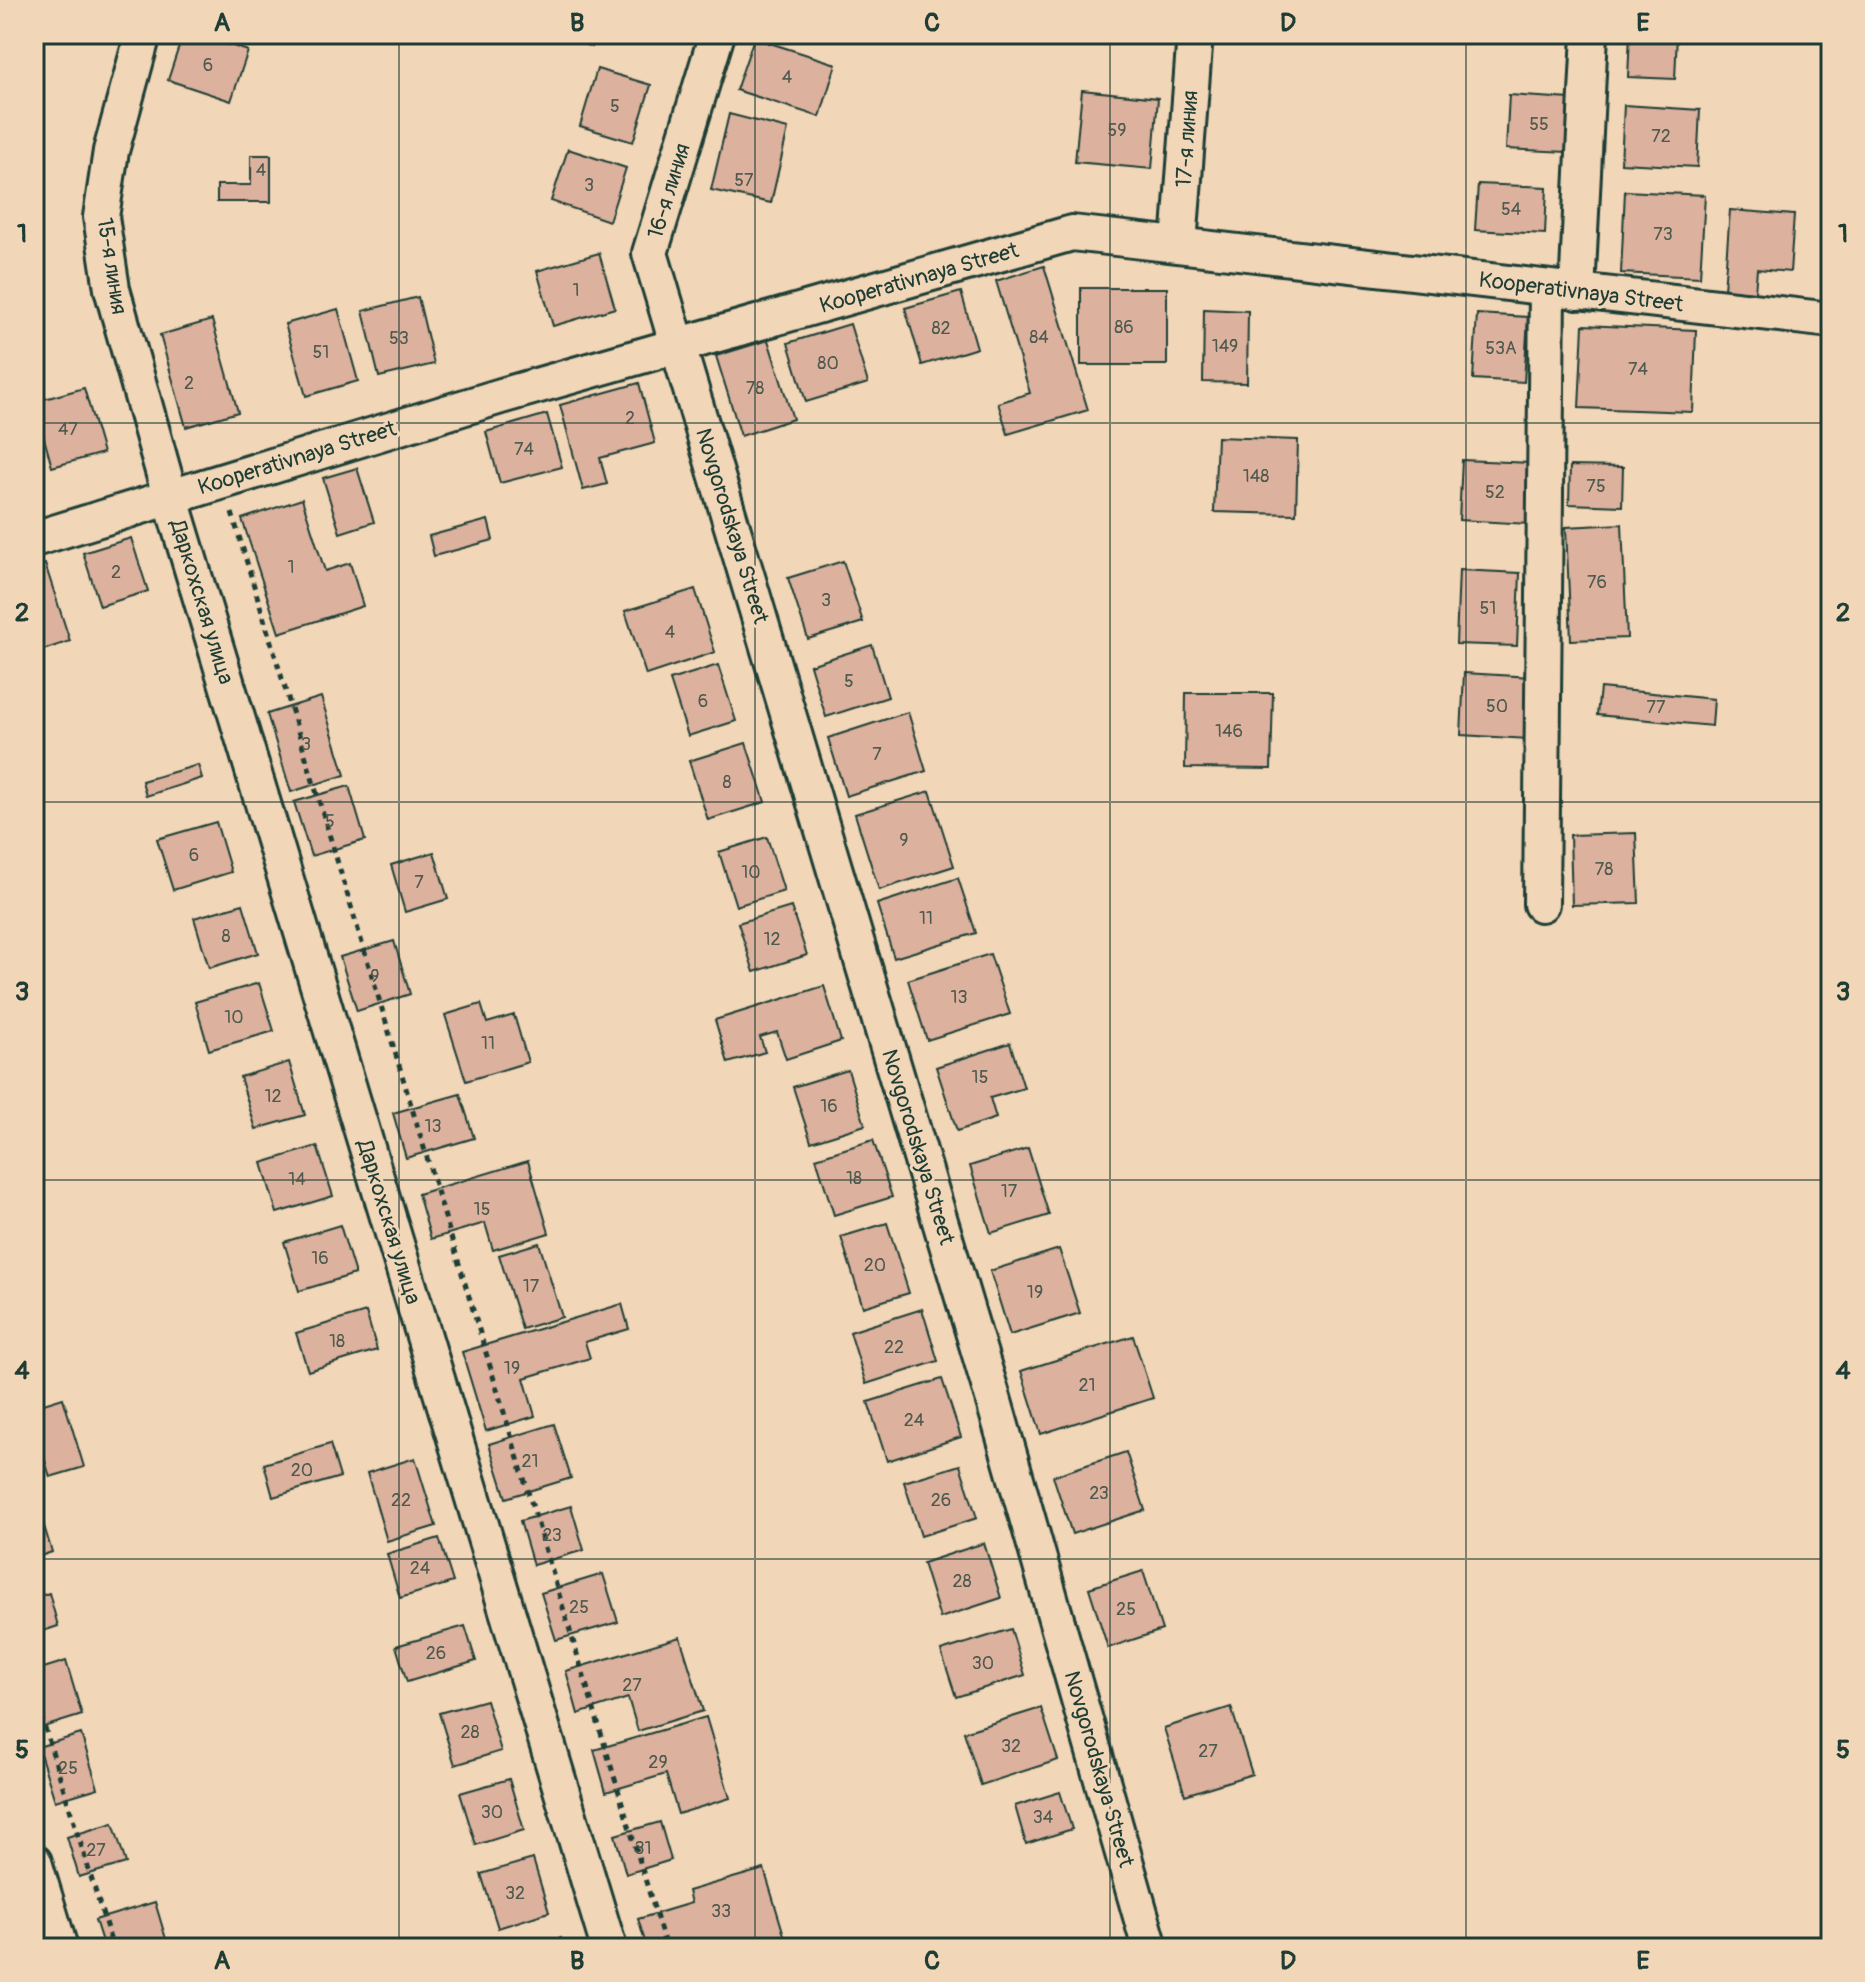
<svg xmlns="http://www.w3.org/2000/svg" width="1865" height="1982" viewBox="0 0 1865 1982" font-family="Pangolin,sans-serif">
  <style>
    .building { fill: #dcb19d; stroke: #1f3d34; stroke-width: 2 }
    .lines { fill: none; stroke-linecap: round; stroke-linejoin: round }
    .street-casing { stroke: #1f3d34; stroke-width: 40 }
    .path { stroke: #1f3d34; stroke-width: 5; stroke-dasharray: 6 6; stroke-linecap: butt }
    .street { stroke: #f1d6b8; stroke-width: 34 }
    .grid { fill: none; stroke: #1f3d34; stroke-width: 2; stroke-opacity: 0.55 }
    .labels { text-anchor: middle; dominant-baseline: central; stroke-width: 6; stroke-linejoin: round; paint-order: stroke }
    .number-label { font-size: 18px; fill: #4e5a4e }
    .street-label { font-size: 22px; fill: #1f3d34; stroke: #f1d6b8 }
    .neatline { fill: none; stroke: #1f3d34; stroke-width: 3 }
    .grid-label { font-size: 26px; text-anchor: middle; font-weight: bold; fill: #1f3d34 }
  </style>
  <rect width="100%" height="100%" fill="#f1d6b8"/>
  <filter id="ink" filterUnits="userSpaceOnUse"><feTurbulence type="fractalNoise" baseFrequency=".0125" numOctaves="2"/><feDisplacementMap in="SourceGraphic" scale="16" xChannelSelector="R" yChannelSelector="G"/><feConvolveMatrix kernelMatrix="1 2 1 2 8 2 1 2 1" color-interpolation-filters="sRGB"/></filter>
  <g filter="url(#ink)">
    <!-- building -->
    <g class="building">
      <path d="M183,34H197L248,51L231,101L168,80Z"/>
      <path d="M556,34H597L592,47Z"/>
      <path d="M1630,34H1677L1675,79L1628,77Z"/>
      <path d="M754,38L836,64L820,117L736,90Z"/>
      <path d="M597,69L651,85L633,142L580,126Z"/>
      <path d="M1082,90L1158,98L1152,169L1075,162Z"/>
      <path d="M1509,95L1571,99L1568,152L1506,149Z"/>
      <path d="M1624,105L1700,110L1697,167L1621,163Z"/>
      <path d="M729,114L788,129L771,203L711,190Z"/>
      <path d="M568,149L626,168L609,221L551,201Z"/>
      <path d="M251,155H271V202H217V185H251Z"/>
      <path d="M1478,184L1547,187L1545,234L1475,230Z"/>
      <path d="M1625,191L1705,195L1700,277L1621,273Z"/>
      <path d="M1730,210L1794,215L1790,272L1757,269L1755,292L1724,290Z"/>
      <path d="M599,253L615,308L553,326L537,271Z"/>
      <path d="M1044,266L1088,410L1008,434L998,403L1030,393L996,281Z"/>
      <rect x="1081" y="288" width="86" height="77"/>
      <path d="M961,292L977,348L922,365L905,308Z"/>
      <path d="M418,297L434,364L379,377L363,311Z"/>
      <path d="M338,309L358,381L306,396L285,324Z"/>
      <path d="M1204,309L1248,311L1247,383L1203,382Z"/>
      <path d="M1477,314L1528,317L1524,382L1473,379Z"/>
      <path d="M212,320L238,412L186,427L160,335Z"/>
      <path d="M850,324L868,383L806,402L788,343Z"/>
      <path d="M1583,325L1696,330L1693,412L1579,408Z"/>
      <path d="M768,340L793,419L741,436L716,356Z"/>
      <path d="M639,383L655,443L600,458L607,484L583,490L560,405Z"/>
      <path d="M84,388L103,453L52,467L34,402Z"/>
      <path d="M547,414L562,467L500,483L486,432Z"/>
      <path d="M1217,437L1298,440L1296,514L1214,512Z"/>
      <path d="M1462,460L1531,463L1529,524L1459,520Z"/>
      <path d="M1570,466L1623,467L1622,506L1569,504Z"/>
      <path d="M357,468L374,522L340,533L323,478Z"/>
      <path d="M302,499L325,571L350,563L363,606L279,633L242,519Z"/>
      <path d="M488,520L493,540L434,556L429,536Z"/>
      <path d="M1622,524L1627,638L1571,640L1566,527Z"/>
      <path d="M131,538L148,591L100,606L83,553Z"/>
      <path d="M843,561L863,622L808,639L788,578Z"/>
      <path d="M45,564L70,641L34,653V568Z"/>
      <path d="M1459,570L1520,573L1517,646L1456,644Z"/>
      <path d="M695,589L715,652L646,675L625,611Z"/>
      <path d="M872,645L888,697L826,717L810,665Z"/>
      <path d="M718,665L736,721L688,736L670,680Z"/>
      <path d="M1464,673L1532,677L1529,739L1461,735Z"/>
      <path d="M1600,688L1714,699L1712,726L1597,715Z"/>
      <path d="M1186,693H1273L1271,769L1185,768Z"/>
      <path d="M321,697L345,775L291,792L267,714Z"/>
      <path d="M908,712L926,771L846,796L828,738Z"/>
      <path d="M746,743L765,802L708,820L689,761Z"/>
      <path d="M198,765L202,778L146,796L142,781Z"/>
      <path d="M349,786L365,840L311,856L294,802Z"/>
      <path d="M930,791L954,866L879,890L855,814Z"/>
      <path d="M216,822L231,872L173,890L157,839Z"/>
      <path d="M1636,833L1639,903L1572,905L1570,835Z"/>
      <path d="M767,837L784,891L736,906L719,852Z"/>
      <path d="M434,852L448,899L405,912L391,865Z"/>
      <path d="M958,878L976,933L894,958L877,904Z"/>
      <path d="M243,904L258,953L209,968L194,918Z"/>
      <path d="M791,907L807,955L754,972L738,923Z"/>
      <path d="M394,941L410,994L357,1011L340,957Z"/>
      <path d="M990,954L1010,1014L927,1040L908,980Z"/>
      <path d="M259,983L274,1031L209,1050L195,1002Z"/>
      <path d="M824,986L841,1041L786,1059L777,1032L760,1037L765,1052L728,1063L715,1020Z"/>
      <path d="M481,1004L487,1023L514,1015L528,1062L466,1081L445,1015Z"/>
      <path d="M1010,1043L1024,1088L990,1098L996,1118L957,1131L936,1067Z"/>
      <path d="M289,1062L305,1115L256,1129L240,1077Z"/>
      <path d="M848,1070L865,1125L811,1142L793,1087Z"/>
      <path d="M460,1094L474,1138L406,1158L393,1113Z"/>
      <path d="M873,1140L892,1197L834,1215L816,1158Z"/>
      <path d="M317,1146L333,1196L277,1213L262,1163Z"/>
      <path d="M1028,1148L1049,1215L991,1233L970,1166Z"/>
      <path d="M528,1161L549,1233L493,1250L485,1223L431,1239L418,1194Z"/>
      <path d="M887,1223L909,1293L863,1307L841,1237Z"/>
      <path d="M340,1225L355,1274L299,1291L284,1242Z"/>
      <path d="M539,1243L562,1317L522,1329L499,1255Z"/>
      <path d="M1059,1249L1080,1313L1010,1335L990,1271Z"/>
      <path d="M622,1304L629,1329L585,1342L590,1358L524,1378L535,1416L486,1431L462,1352Z"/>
      <path d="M922,1309L938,1361L866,1384L850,1332Z"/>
      <path d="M366,1312L377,1350L308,1371L296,1333Z"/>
      <path d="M1133,1336L1153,1398L1041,1434L1021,1371Z"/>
      <path d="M942,1379L961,1437L887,1461L868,1402Z"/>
      <path d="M63,1398L84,1467L50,1477L34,1425V1407Z"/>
      <path d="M554,1424L571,1478L506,1498L489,1444Z"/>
      <path d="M330,1444L340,1477L273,1497L264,1464Z"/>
      <path d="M1126,1452L1145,1510L1072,1534L1053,1476Z"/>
      <path d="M415,1458L436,1526L387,1541L367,1473Z"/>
      <path d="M960,1465L977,1518L921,1536L904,1482Z"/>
      <path d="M36,1500L52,1552L34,1558V1501Z"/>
      <path d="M571,1506L584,1550L533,1565L520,1521Z"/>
      <path d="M439,1538L453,1582L400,1598L387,1554Z"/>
      <path d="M984,1543L1001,1598L940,1618L923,1563Z"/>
      <path d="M1143,1571L1162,1630L1108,1648L1089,1588Z"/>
      <path d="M603,1574L618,1622L556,1640L541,1593Z"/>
      <path d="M49,1593L58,1626L34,1634V1598Z"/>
      <path d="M465,1626L476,1661L407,1682L396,1646Z"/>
      <path d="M1011,1629L1025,1675L956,1697L941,1651Z"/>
      <path d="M680,1637L703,1711L638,1731L628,1698L578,1714L566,1671Z"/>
      <path d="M66,1661L82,1715L34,1730V1671Z"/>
      <path d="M486,1700L501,1751L455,1765L439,1713Z"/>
      <path d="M1231,1707L1252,1774L1185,1795L1164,1728Z"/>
      <path d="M1041,1708L1058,1760L981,1785L964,1732Z"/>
      <path d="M706,1717L730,1798L678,1814L666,1774L606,1792L594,1750Z"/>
      <path d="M81,1734L98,1788L55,1801L38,1747Z"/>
      <path d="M509,1779L524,1830L476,1845L460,1793Z"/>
      <path d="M1060,1792L1072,1829L1026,1844L1015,1806Z"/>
      <path d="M660,1822L671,1860L626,1874L615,1835Z"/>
      <path d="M113,1823L126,1863L79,1877L67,1837Z"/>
      <path d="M533,1859L549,1912L498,1928L481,1874Z"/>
      <path d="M764,1869L788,1948H706L703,1940L675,1948H647L638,1919L691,1903L688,1891Z"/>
      <path d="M155,1902L166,1939L136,1948H104L95,1920Z"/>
      <path d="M561,1938L564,1948H527Z"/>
    </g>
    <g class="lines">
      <!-- street casing -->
      <g class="street-casing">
        <g id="street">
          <path d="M143,34L111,151L101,217L112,289L170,496L609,1948"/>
          <path d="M717,34L650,253L993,1398L1150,1948"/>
          <path d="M1179,244L1195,34"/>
          <path d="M1577,292L1590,34"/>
          <path d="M34,539L501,396L1072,233L1831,320"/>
          <path d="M1541,904L1547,288"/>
          <path d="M34,1862L60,1948"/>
        </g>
      </g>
      <!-- path -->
      <g class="path">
        <path d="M232,513L666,1948"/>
        <path d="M34,1693L113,1948"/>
      </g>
      <!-- street -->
      <use href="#street" class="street"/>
    </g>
  </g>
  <!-- grid -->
  <path class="grid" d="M399,34V1948M755,34V1948M1110,34V1948M1466,34V1948M34,423H1831M34,802H1831M34,1180H1831M34,1559H1831"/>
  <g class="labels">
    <!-- number labels -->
    <g class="number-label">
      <text x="208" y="65">6</text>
      <text x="787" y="77">4</text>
      <text x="615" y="106">5</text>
      <text x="1539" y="124">55</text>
      <text x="1117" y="130">59</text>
      <text x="1661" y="136">72</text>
      <text x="261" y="170">4</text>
      <text x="744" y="180">57</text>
      <text x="589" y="185">3</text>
      <text x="1511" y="209">54</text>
      <text x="1663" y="234">73</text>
      <text x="576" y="290">1</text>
      <text x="1124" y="327">86</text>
      <text x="941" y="328">82</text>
      <text x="1039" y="337">84</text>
      <text x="399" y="338">53</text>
      <text x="1225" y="346">149</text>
      <text x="1501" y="348">53А</text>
      <text x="321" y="352">51</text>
      <text x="828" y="363">80</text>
      <text x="1638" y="369">74</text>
      <text x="189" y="383">2</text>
      <text x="755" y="388">78</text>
      <text x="630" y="418">2</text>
      <text x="68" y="429">47</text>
      <text x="524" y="449">74</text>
      <text x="1256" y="476">148</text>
      <text x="1596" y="486">75</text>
      <text x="1495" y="492">52</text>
      <text x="291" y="567">1</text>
      <text x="116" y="572">2</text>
      <text x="1597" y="582">76</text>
      <text x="826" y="600">3</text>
      <text x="1488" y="608">51</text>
      <text x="670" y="632">4</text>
      <text x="849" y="681">5</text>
      <text x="703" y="701">6</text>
      <text x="1497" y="706">50</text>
      <text x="1656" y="707">77</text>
      <text x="1229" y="731">146</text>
      <text x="306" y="744">3</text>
      <text x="877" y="754">7</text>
      <text x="727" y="782">8</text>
      <text x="330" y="821">5</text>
      <text x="904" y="840">9</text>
      <text x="194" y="855">6</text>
      <text x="1604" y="869">78</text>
      <text x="751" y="872">10</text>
      <text x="419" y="882">7</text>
      <text x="926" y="918">11</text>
      <text x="226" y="936">8</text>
      <text x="772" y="939">12</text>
      <text x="375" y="976">9</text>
      <text x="959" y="997">13</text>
      <text x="234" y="1017">10</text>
      <text x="488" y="1043">11</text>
      <text x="980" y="1077">15</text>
      <text x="273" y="1096">12</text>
      <text x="829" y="1106">16</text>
      <text x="433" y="1126">13</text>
      <text x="854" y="1178">18</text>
      <text x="297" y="1179">14</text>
      <text x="1009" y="1191">17</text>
      <text x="482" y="1209">15</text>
      <text x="320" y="1258">16</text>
      <text x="875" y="1265">20</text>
      <text x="531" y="1286">17</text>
      <text x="1035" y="1292">19</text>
      <text x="337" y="1341">18</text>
      <text x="894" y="1347">22</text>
      <text x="512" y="1368">19</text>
      <text x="1087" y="1385">21</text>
      <text x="914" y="1420">24</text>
      <text x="530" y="1461">21</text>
      <text x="302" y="1470">20</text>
      <text x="1099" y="1493">23</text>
      <text x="401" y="1500">22</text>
      <text x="941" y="1500">26</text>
      <text x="552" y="1535">23</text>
      <text x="420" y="1568">24</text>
      <text x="962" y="1581">28</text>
      <text x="579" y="1607">25</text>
      <text x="1126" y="1609">25</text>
      <text x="436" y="1653">26</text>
      <text x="983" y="1663">30</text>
      <text x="632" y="1685">27</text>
      <text x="470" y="1732">28</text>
      <text x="1011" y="1746">32</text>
      <text x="1208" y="1751">27</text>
      <text x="658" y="1762">29</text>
      <text x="68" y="1768">25</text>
      <text x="492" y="1812">30</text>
      <text x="1043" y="1817">34</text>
      <text x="643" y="1848">31</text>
      <text x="96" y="1850">27</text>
      <text x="515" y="1893">32</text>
      <text x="721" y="1911">33</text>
    </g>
    <!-- street labels -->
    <g class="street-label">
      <text transform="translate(1187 139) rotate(-86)">17-я линия</text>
      <text transform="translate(669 191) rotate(-73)">16-я линия</text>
      <text transform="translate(112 266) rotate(81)">15-я линия</text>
      <text transform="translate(919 278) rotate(-16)">Kooperativnaya Street</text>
      <text transform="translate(1581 292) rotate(7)">Kooperativnaya Street</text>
      <text transform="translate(297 458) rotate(-17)">Kooperativnaya Street</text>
      <text transform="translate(732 526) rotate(73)">Novgorodskaya Street</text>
      <text transform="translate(202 602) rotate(73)">Даркохская улица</text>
      <text transform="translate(918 1147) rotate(73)">Novgorodskaya Street</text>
      <text transform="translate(389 1222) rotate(73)">Даркохская улица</text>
      <text transform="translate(1099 1769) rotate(74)">Novgorodskaya Street</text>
    </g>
  </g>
  <!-- margin -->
  <rect width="1865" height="1982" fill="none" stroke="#f1d6b8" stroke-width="88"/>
  <rect x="44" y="44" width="1777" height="1894" class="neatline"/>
  <g class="grid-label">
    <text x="222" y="31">A</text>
    <text x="577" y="31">B</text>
    <text x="932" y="31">C</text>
    <text x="1288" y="31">D</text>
    <text x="1643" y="31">E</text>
    <text x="22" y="242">1</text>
    <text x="1843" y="242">1</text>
    <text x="22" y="621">2</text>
    <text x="1843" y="621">2</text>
    <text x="22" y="1000">3</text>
    <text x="1843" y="1000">3</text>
    <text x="22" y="1379">4</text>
    <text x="1843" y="1379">4</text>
    <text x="22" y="1758">5</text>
    <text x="1843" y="1758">5</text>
    <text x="222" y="1969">A</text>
    <text x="577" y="1969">B</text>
    <text x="932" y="1969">C</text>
    <text x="1288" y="1969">D</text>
    <text x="1643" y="1969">E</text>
  </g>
</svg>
